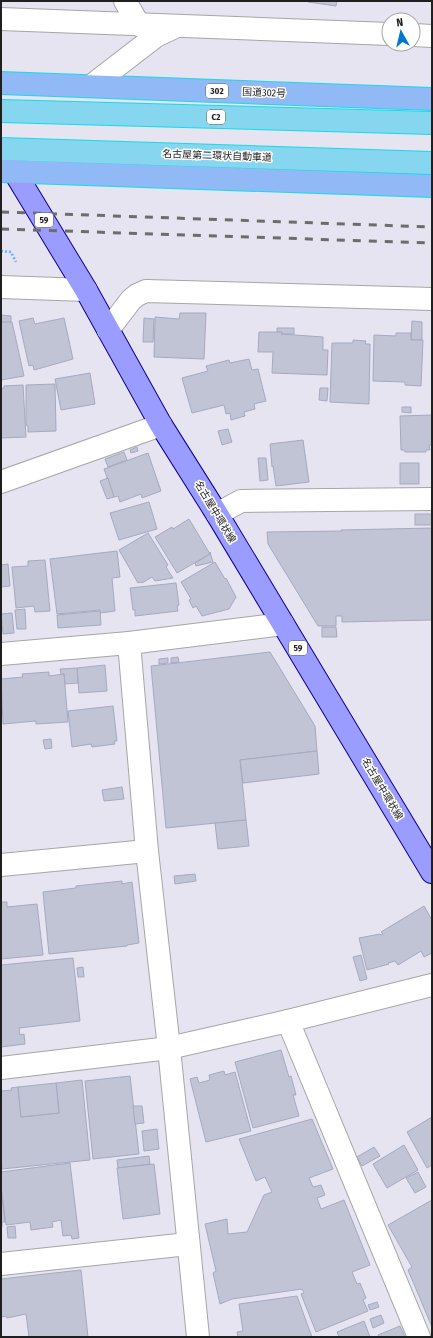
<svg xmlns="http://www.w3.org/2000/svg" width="433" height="1338" viewBox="0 0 433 1338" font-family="'Fira Sans Condensed','Noto Sans JP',sans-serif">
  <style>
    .building { fill: #c1c4d4; stroke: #a5a9c3 }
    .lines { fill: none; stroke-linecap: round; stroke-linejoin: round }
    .minor-casing { stroke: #a6a6a6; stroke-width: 24 }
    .primary-casing { stroke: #0d0099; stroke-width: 24 }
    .trunk-casing { stroke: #15dbea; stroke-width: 24 }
    .motorway-casing { stroke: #15dbea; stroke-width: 24 }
    .path { stroke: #66b0ff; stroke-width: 2.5; stroke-dasharray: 2 2; stroke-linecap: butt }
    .minor { stroke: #fff; stroke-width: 22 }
    .primary { stroke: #9a9cff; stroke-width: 22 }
    .trunk { stroke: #90b9f6; stroke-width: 22 }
    .motorway { stroke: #85d6ee; stroke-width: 22 }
    .rail { stroke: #6d6d6d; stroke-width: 3; stroke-dasharray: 8 8; stroke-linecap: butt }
    .labels { text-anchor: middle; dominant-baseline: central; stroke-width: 3; stroke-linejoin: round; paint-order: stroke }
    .shield { fill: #fff; stroke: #626262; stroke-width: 1 }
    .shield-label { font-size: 9px; font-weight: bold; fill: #1f1f1f }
    .street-label { font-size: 10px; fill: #1f1f1f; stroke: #fff }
  </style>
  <rect width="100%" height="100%" fill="#e5e4f0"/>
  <!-- building -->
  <g class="building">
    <path d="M308,1H337L336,6L308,2Z"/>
    <path d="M180,313H206L204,359L154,357L155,317L179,319Z"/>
    <path d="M1,315L11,316V323L1,322Z"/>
    <path d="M33,318L35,324L64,318L73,359L34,370L33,365L29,366L19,321Z"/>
    <path d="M144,318L154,319L153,342H143Z"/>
    <path d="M412,321L422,322V340H411Z"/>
    <path d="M1,322H12L24,376L1,380Z"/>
    <path d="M277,328H294V334H281L282,332H277Z"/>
    <path d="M259,332H282L281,334L323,337V350H328L327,375L272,373L273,352H258Z"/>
    <path d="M396,333H411V340H423L421,386L405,385V382L373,381L374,335L396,336Z"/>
    <path d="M353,340L366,341L365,344H370L369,404L330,402L332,343H353Z"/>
    <path d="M249,359L252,370L258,369L266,401L254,404L255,409L244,412L245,416L231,420L230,413L226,414L224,405L192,413L182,378L208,371L206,366L229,360L230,363Z"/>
    <path d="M90,373L95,404L61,410L55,379Z"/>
    <path d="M55,384L56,431L28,432V426L26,425V385Z"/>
    <path d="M23,385L26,437L1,438V389L4,388V386Z"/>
    <path d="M320,388H328L327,401L319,400Z"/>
    <path d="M402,407H411V413L402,412Z"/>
    <path d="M432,415V445H429L430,450H426V452H405L404,450H401L400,416Z"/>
    <path d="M228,429L232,442L222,445L218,431Z"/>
    <path d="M303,440L309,482L276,486L273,466L272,467L270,444Z"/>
    <path d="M137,447L138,451L131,453L130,450Z"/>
    <path d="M124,452L127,460L108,467L105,459Z"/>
    <path d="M148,453L161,491L142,498L141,494L120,502L118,496L114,497L104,469Z"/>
    <path d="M258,458H266L268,480L260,481Z"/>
    <rect x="400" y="463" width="19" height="21"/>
    <path d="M108,478L114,497L107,499L100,481Z"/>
    <path d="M149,502L157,529L119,540L110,513Z"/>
    <rect x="415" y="514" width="17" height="11"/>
    <path d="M189,519L210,554L177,573L155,537L172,527L173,529Z"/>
    <path d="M432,528V620L342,622V616H336V626H318L268,544L267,532L342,531L341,530Z"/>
    <path d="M148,533L168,565L166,567L173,578L155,581L152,577L142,583L141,582L138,583L119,550Z"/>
    <path d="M117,551L120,577L112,578L115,611L100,613V610L57,614L50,559Z"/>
    <path d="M210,552L213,562L196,566L195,563L210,554Z"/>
    <path d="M45,560L50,611L35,612L34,606L16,608L12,567L28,566V561Z"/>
    <path d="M215,562L225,579L226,578L236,597L229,609L202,616L196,606L193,608L189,600L191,599L181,582Z"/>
    <path d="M8,564L10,586L1,587V565Z"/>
    <path d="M176,583L179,605L177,606L178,611L135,616V610H133L130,588Z"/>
    <path d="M25,609L26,629H17L15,610Z"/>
    <path d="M100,611L101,625L58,628L57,615Z"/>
    <path d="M12,613L14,633L3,634L1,614Z"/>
    <path d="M322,627H336L337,637H322Z"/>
    <path d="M270,652L315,726L317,751L240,760L246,820L166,828L151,666Z"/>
    <path d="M178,657L179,662L171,663V658Z"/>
    <path d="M168,658V663L159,664V659Z"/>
    <path d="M105,665L107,691L79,693L77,668Z"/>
    <path d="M77,668L78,683L65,684L64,674H61L60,669Z"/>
    <path d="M49,672V676L64,674L68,722L36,724V721L3,724L1,679L23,677L22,674Z"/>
    <path d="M113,706L117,741H114L115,744L92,747L91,744L72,747L68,711Z"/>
    <path d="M51,739L52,748L45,749L43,740Z"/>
    <path d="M317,751L319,774L243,783L240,760Z"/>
    <path d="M122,787L124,799L104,801L102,790Z"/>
    <path d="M246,820L249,846L218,849L215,823Z"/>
    <path d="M195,874L196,881L175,884L174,876Z"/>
    <path d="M122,881V884L132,882L139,943L127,945V946L49,954L43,892L76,888V886Z"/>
    <path d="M1,902H7V907L37,904L43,955L1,959Z"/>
    <path d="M424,906L432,920V953L424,957L421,951L398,965L395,961L388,963L389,964L367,970L359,938L380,934L381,935L383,934L381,932Z"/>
    <path d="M361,955L367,979L360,981L353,957Z"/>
    <path d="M73,958L80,1021L19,1028L20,1035L24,1034L25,1044L1,1047V965Z"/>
    <path d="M83,967L84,977H78L77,968Z"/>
    <path d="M281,1050L289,1077L291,1076L296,1095H293L299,1116L253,1128L235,1062Z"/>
    <path d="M224,1071L225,1075L235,1072L251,1131L206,1142L190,1079L197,1077L199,1083L210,1080L209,1075Z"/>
    <path d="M130,1076L139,1154L93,1159L85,1081Z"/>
    <path d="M82,1080L90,1160L2,1169L1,1157V1091L12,1090L11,1088L18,1087L21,1117L59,1113L56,1083Z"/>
    <path d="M56,1083L59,1113L21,1117L18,1087Z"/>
    <path d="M133,1106H142L144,1123L135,1124Z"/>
    <path d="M432,1117V1165L427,1168L407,1132Z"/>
    <path d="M312,1119L333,1169L309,1178L313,1187L321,1185L325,1195L317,1198L321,1209L344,1200L370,1265L352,1272L357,1284L360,1283L366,1298L363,1300L368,1311L316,1332L301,1294L304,1293L302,1289L232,1299L220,1304L213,1273L216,1271L205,1224L227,1219L228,1234L247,1232L264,1195L272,1192L265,1177L256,1181L239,1139Z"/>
    <path d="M157,1129L159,1149L144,1151L142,1131Z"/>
    <path d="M404,1145L418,1170L387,1188L373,1164Z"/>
    <path d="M374,1147L380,1156L362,1166L357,1157Z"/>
    <path d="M149,1156L150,1164L118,1168L117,1160Z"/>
    <path d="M70,1163L79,1238L72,1239L71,1235L63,1236L61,1220L52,1222L53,1227L31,1230L30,1222L6,1225L1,1186V1172Z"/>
    <path d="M154,1164L160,1214L123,1219L117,1168Z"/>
    <path d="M418,1172L426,1187L415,1193L406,1178Z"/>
    <path d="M1,1189L5,1222H2V1227H1Z"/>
    <path d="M432,1200V1327L408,1270L412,1267L388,1225Z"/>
    <path d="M15,1226L16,1238H8L7,1227Z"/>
    <path d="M81,1270L88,1337H29L26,1314L7,1318L6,1316L1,1317V1279Z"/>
    <path d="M297,1296L312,1337H238L237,1332L243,1331L239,1304Z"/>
    <path d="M377,1302L379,1307L370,1310L368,1305Z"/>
    <path d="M381,1315L384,1323L373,1328L370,1319Z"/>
    <path d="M364,1321L370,1337H339L337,1332Z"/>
    <path d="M400,1326L405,1337H379L378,1335Z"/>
  </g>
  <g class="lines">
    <!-- minor casing -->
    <g class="minor-casing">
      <g id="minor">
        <path d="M125,1L139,25"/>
        <path d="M1,19L389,34"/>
        <path d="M413,35L432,36"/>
        <path d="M91,86L156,36L175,27"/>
        <path d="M1,287L86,290"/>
        <path d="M108,330L131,300L137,295L146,291L432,299"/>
        <path d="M1,482L161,425"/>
        <path d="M217,514L241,501L432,499"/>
        <path d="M129,643L147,851L169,1048L198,1337"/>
        <path d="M1,654L129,643L283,624"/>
        <path d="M1,865L147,851"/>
        <path d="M288,1021L419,1337"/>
        <path d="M1,1068L169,1048L288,1021L432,985"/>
        <path d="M1,1264L188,1244"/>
      </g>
    </g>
    <!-- primary casing -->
    <g class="primary-casing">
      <path id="primary" d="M6,158L86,290L161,425L217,514L432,872"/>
    </g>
    <!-- trunk casing -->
    <g class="trunk-casing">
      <g id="trunk">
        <path d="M1,83L432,99"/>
        <path d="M1,171L432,186"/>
      </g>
    </g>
    <!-- motorway casing -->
    <g class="motorway-casing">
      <g id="motorway">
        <path d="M1,111L432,123"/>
        <path d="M1,149L432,163"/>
      </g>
    </g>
    <!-- path -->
    <path class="path" d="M1,251L11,252L16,262"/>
    <!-- minor -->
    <use href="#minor" class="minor"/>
    <!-- primary -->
    <use href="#primary" class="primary"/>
    <!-- trunk -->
    <use href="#trunk" class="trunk"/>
    <!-- motorway -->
    <use href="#motorway" class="motorway"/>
    <!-- rail -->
    <g class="rail">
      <path d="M1,212L432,227"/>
      <path d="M1,229L432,243"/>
    </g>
  </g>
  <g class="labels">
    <!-- shield labels -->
    <g class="shield">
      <rect x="206" y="84" width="22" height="14" rx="3"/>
      <rect x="207" y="110" width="18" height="14" rx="3"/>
      <rect x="35" y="213" width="18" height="14" rx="3"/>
      <rect x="289" y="641" width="18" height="14" rx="3"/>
    </g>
    <g class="shield-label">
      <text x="217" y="91">302</text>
      <text x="216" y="117">C2</text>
      <text x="44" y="220">59</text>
      <text x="298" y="648">59</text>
    </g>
    <!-- street labels -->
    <g class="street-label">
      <text transform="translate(264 93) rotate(2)">国道302号</text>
      <text transform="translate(217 156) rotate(2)">名古屋第二環状自動車道</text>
      <text transform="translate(215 512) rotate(59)">名古屋中環状線</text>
      <text transform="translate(382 789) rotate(59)">名古屋中環状線</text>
    </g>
  </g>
  <!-- border -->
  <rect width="433" height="1338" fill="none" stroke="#1f1f1f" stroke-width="4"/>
  <!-- north arrow -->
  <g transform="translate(401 32) rotate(352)"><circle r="19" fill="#ffffff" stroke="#a5a5a5"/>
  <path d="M0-3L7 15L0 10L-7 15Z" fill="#0078cd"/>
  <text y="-6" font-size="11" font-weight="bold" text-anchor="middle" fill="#1f1f1f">N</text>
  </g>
</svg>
